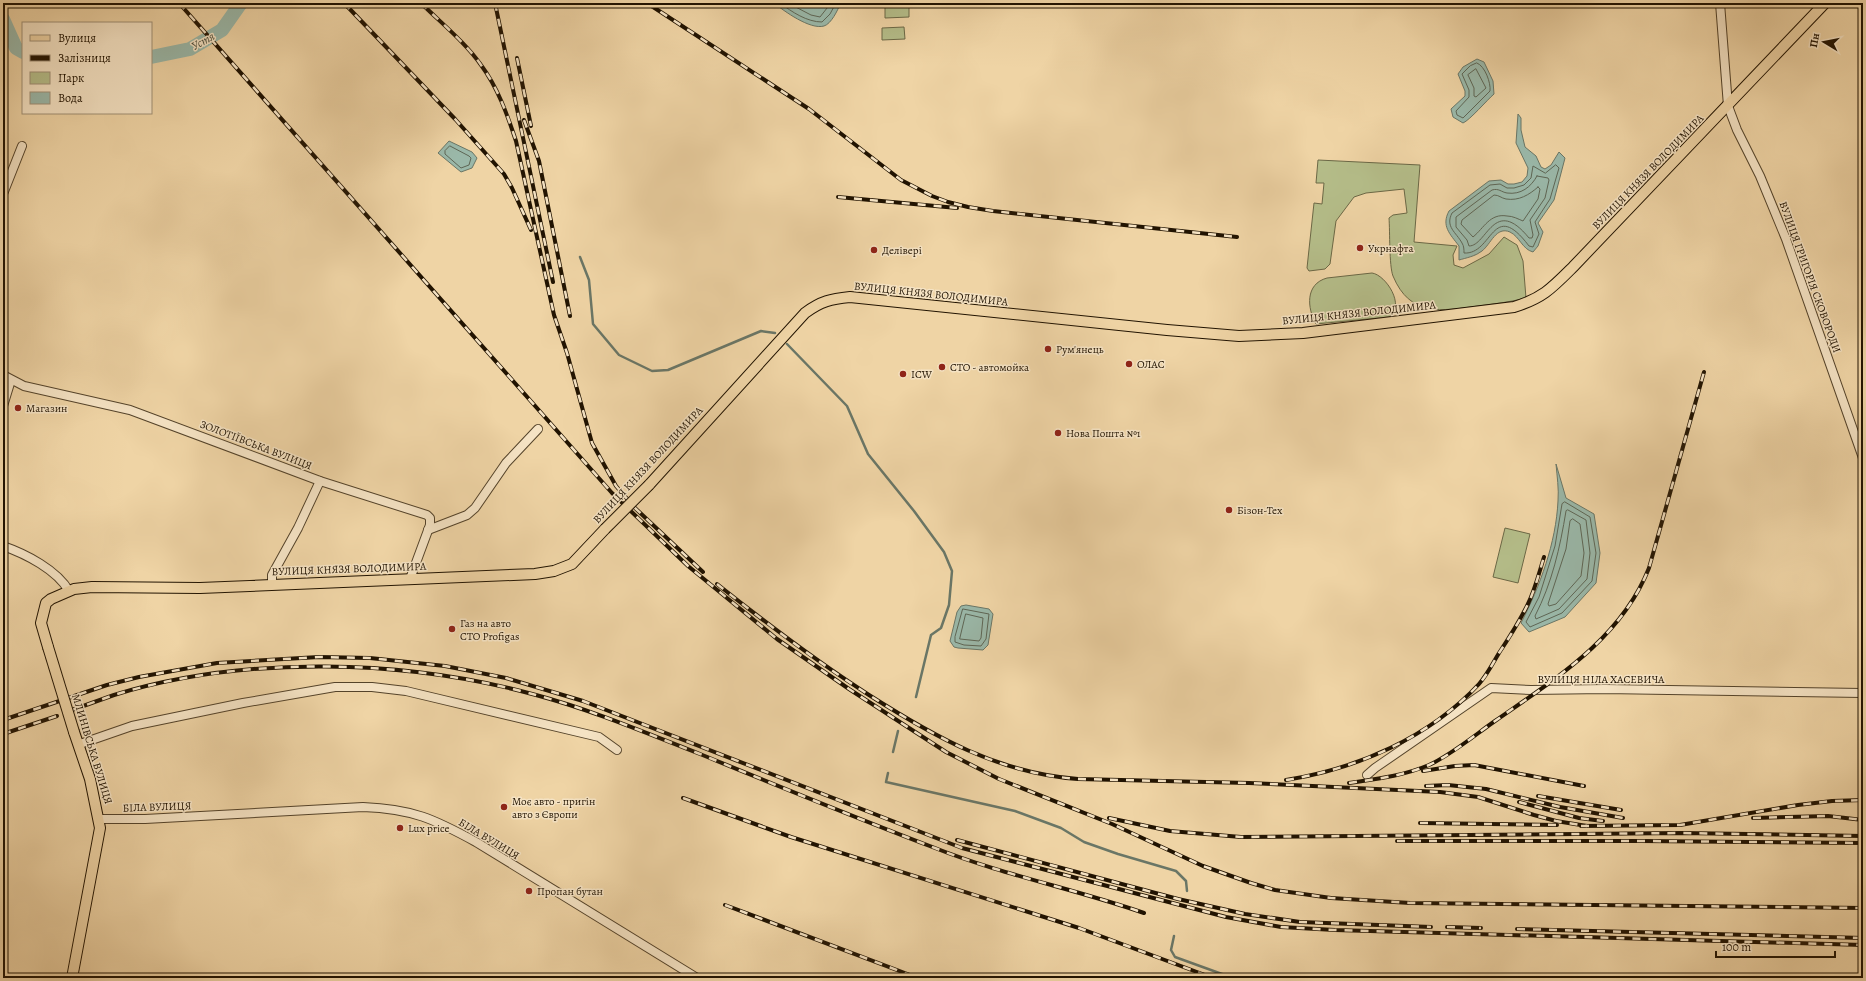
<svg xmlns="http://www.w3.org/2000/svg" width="1866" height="981" viewBox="0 0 1866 981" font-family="Alegreya,serif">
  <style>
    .green { fill: #b5be8a; stroke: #6b6846 }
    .water { fill: #9ab8a9; stroke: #6a7666 }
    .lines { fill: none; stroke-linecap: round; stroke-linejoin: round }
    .shore { stroke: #5e6655; stroke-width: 1 }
    .stream { stroke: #6a7666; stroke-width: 2.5 }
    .river { stroke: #9ab8a9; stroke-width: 14 }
    .minor-casing { stroke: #54432a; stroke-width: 10 }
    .major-casing { stroke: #211301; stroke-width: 12 }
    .minor { stroke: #f5e3c4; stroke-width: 8 }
    .major { stroke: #efd4a5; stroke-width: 10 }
    .rail-casing { stroke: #211301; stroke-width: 4 }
    .rail { stroke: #f5e3c4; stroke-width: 2.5; stroke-dasharray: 8; stroke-linecap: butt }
    .major-bridge-casing { stroke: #211301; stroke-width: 12; stroke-linecap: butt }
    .major-bridge { stroke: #efd4a5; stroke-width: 10 }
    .poi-dot { fill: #8f2418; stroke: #f5e3c4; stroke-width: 1.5 }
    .labels { text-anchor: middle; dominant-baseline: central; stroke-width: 3; stroke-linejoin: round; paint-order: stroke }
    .street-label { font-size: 11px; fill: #211301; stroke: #f5e3c4 }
    .poi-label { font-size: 11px; fill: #211301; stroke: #f5e3c4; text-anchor: start }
    .water-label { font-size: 12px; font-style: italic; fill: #4b4d3c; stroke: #f5e3c4 }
  </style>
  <rect width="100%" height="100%" fill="#efd4a5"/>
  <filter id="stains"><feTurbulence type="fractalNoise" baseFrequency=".005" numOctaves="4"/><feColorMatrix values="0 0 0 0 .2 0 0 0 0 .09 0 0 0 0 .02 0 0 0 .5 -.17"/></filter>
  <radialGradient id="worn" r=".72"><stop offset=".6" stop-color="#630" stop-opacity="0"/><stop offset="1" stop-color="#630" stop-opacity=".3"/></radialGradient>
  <!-- green -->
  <g class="green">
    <path d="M909,3V17L885,18V4Z"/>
    <path d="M904,27L905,39L882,40V28Z"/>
    <path d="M1318,160L1420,165L1414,242L1457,246L1453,255L1454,265L1463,268L1489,254L1504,237L1517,245L1523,261L1526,298C1510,302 1494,304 1478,306C1441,311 1410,317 1393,276C1389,266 1390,231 1389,218L1393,215L1407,213L1404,189L1366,193L1354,197L1336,221L1330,264L1325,269L1309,271L1307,268L1314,203L1322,204L1324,183H1316Z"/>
    <path d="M1372,273C1386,275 1406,306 1389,317L1316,324C1307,308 1305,284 1327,278Z"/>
    <path d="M1505,528L1530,534L1518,583L1493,577Z"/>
  </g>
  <!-- water -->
  <g class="water">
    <path d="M774,3H840V4C838,10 831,24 824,26C810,30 784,11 774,3Z"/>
    <path d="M1477,59L1484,62L1493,81L1494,94C1487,100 1470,120 1463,123L1453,117L1451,109L1465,96V91L1458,74L1463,67Z"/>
    <path d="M1518,114L1521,118V130L1525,147L1536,156L1541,167L1545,169L1551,165L1559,152L1565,158L1554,200L1538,223L1543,232L1538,246L1533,252C1522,249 1520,237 1510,232C1496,226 1491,244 1482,251C1476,256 1466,258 1459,260V246C1450,234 1441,226 1449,211L1489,181L1501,180L1508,184H1514L1522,182L1527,176L1528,168L1516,143Z"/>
    <path d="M449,141L472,152L477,158L472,168L461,172L438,153Z"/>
    <path d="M1556,464L1566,498L1594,514L1600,553L1596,583L1565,617L1529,632L1521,623C1540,586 1556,543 1558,501C1559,489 1557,476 1556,464Z"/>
    <path d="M966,605L989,609L993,614L988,645L983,650L958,648L954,647L950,641L957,612L961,606Z"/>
  </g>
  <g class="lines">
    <!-- shore -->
    <g class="shore">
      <path d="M780,3C792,12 807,22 822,22L830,14L836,3"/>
      <path d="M788,3L811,15L820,17L831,3"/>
      <path d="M1477,63C1485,66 1491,83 1490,91L1463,118L1457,115L1456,111L1469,97V90L1462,74L1470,66Z"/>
      <path d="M1476,69L1486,88L1476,97L1474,96V88L1468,75Z"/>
      <path d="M450,146L469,156L471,158L469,165L461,168L445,154V151Z"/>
      <path d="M1556,165L1559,168L1550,199L1535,222L1539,234L1533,247L1529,246C1492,197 1493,255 1464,253C1464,250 1464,246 1462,243C1456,232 1445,227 1452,213L1490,185L1500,184L1507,188H1514L1524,185L1531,178L1533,166L1545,173Z"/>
      <path d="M1537,176L1548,178L1549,180L1545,198L1530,220L1533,235L1532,238H1529C1494,195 1487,246 1469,246L1467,240L1456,227V217L1492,190C1499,188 1501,192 1507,193C1521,195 1531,187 1537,176Z"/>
      <path d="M1538,187L1540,189L1538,199L1523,221C1518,219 1513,216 1507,216C1490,213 1484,228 1473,237L1461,224L1462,220L1494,195C1499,195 1501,198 1506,199C1519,201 1529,195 1538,187Z"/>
      <path d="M1565,502L1590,517L1596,553L1592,581L1562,613L1530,627L1526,622L1539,597L1555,546L1562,504Z"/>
      <path d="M1568,510L1586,520L1590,553L1587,579L1559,609L1536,619L1535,616C1552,583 1560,548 1566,511Z"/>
      <path d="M1573,519L1580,524L1584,553L1581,576L1556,604L1549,606L1548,604L1566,549L1570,521Z"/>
      <path d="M963,609L989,614L986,639L981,646L964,645L955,642V637Z"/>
      <path d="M966,614L983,618L981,638L979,641L960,639Z"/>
    </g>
    <!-- stream -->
    <g class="stream">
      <path d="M580,257L589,280L593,324L619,355L652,371L668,370L761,331L775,333"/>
      <path d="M787,344L847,406L868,454L914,511L944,552L952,571L949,605L941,628L931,635L916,697"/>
      <path d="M893,752L898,731"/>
      <path d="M888,773L886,782L1015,811L1061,828L1084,842L1118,854L1176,871L1186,881L1187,891"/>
      <path d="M1174,936L1171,950L1175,957L1233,978"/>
    </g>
    <!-- river -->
    <g class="river">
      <path d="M3,19L16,48L23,52"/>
      <path d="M151,57L190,49L222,30L241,3"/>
    </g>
    <!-- minor casing -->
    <g class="minor-casing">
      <g id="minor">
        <path d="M1720,3L1728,106L1737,130L1760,176L1786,239L1863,458"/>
        <path d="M3,194L22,146"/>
        <path d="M3,375L24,386L130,410L320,481L427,515L430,518V525L410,579"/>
        <path d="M3,406L11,380"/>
        <path d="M428,530L467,515L475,508L506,463L538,429"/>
        <path d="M3,546C26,554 57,570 69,591"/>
        <path d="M272,584V575L298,528L320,481"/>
        <path d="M80,744L132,726L243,703L335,687H372L406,691L599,737L617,750"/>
        <path d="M1367,775L1375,768L1491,688L1531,690L1605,689L1863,693"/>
        <path d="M99,819H145L363,807C413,809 434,819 476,842L697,978"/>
      </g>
    </g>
    <!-- major casing -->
    <g class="major-casing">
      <g id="major">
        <path d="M649,485L805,313C821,301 831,299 850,297L1167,330L1239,336L1303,333L1514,307C1543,298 1552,288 1573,267L1825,3"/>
        <path d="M48,647L41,623L46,603L51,599L74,589L92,587L200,588L535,574L554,571L572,564L605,529"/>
        <path d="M72,978L100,828L90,779L74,732"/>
      </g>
    </g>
    <!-- minor -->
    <use href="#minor" class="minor"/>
    <!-- major -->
    <use href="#major" class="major"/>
    <!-- rail casing -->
    <g class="rail-casing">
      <g id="rail">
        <path d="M179,3L612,493L688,566L777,639L849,689L946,752L999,779L1112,824L1203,866L1251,883L1275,890L1331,898L1410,903L1863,908"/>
        <path d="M344,3L455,119L504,174L512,188L531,230"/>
        <path d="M421,3C441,23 465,42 481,65C498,88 507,114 516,141L554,315L567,353L592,443L616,486L635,508L703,572"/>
        <path d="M495,3L553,282"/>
        <path d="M647,3L809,109L901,180L932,196L948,202L968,207L993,211L1237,237"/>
        <path d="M517,58L531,126"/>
        <path d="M524,120L539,161L570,316"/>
        <path d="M838,197L957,208"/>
        <path d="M717,584C766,623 816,661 869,695C935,737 998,773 1078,779L1249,783L1440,792L1478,797L1534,815L1556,821L1587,826"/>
        <path d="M72,710C86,705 100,700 114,695C244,655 406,659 536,695C592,710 646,733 700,754C778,786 856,818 935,848C1003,875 1075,889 1144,913"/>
        <path d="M3,720L107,685L139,677L217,663L319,657L370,658L445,666L506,678L583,701L962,848L1226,917L1281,927L1335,930L1863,945"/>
        <path d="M3,734L57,716"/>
        <path d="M1423,771L1455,766L1474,765L1584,786"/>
        <path d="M1286,780C1357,769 1430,737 1479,684C1487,675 1493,663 1499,653C1509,638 1519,622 1527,606C1535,590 1539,573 1544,557"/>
        <path d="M1349,783C1376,779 1403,776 1429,765C1451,755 1475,735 1495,721C1555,679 1621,639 1649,568L1704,372"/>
        <path d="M1426,786L1448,785L1486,789L1560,807L1623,818"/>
        <path d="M1538,796L1621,810"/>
        <path d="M683,798L791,837L1079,928L1213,978"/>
        <path d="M1519,802L1579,818L1603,821"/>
        <path d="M1109,818L1170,831L1241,837L1682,833L1863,836"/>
        <path d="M1753,818L1828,816L1863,820"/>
        <path d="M1420,823L1557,825"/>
        <path d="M1581,826L1680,825L1798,805L1832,801L1863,800"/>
        <path d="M957,840L1178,899L1245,914L1300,922L1431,927"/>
        <path d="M1397,841H1641L1863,843"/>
        <path d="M725,905L918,978"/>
        <path d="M1447,927L1481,928"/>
        <path d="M1517,929L1863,938"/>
        <path d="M1140,975L1202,978"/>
      </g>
    </g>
    <!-- rail -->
    <use href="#rail" class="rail"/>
    <!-- major-bridge casing -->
    <g class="major-bridge-casing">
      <g id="major-bridge">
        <path d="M605,529L649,485"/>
        <path d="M48,647L74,732"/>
      </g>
    </g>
    <!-- major-bridge -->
    <use href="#major-bridge" class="major-bridge"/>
  </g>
  <!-- markers -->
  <g class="poi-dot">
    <circle cx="1360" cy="248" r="4"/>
    <circle cx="874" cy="250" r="4"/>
    <circle cx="1048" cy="349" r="4"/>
    <circle cx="1129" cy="364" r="4"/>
    <circle cx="942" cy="367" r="4"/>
    <circle cx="903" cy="374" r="4"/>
    <circle cx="18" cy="408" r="4"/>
    <circle cx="1058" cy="433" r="4"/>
    <circle cx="1229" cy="510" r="4"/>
    <circle cx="452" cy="629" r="4"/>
    <circle cx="504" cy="807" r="4"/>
    <circle cx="400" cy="828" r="4"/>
    <circle cx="529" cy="891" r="4"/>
  </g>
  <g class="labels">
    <!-- street labels -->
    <g class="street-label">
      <text transform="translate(1648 172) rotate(-46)">ВУЛИЦЯ КНЯЗЯ ВОЛОДИМИРА</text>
      <text transform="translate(1810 277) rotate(70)">ВУЛИЦЯ ГРИГОРІЯ СКОВОРОДИ</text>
      <text transform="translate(931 294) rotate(6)">ВУЛИЦЯ КНЯЗЯ ВОЛОДИМИРА</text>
      <text transform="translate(1359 313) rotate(-6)">ВУЛИЦЯ КНЯЗЯ ВОЛОДИМИРА</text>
      <text transform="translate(256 445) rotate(21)">ЗОЛОТІЇВСЬКА ВУЛИЦЯ</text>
      <text transform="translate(648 465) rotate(-47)">ВУЛИЦЯ КНЯЗЯ ВОЛОДИМИРА</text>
      <text transform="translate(349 569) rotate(-2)">ВУЛИЦЯ КНЯЗЯ ВОЛОДИМИРА</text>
      <text x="1601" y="679">ВУЛИЦЯ НІЛА ХАСЕВИЧА</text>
      <text transform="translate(92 749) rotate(73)">МЛИНІВСЬКА ВУЛИЦЯ</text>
      <text transform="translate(157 807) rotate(-2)">БІЛА ВУЛИЦЯ</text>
      <text transform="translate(489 839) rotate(31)">БІЛА ВУЛИЦЯ</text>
    </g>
    <!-- poi labels -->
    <g class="poi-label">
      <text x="1368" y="248">Укрнафта</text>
      <text x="882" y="250">Делівері</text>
      <text x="1056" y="349">Рум'янець</text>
      <text x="1137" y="364">ОЛАС</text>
      <text x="950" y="367">СТО - автомойка</text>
      <text x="911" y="374">ICW</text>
      <text x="26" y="408">Магазин</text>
      <text x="1066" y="433">Нова Пошта №1</text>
      <text x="1237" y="510">Бізон-Тех</text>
      <text x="460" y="623">Газ на авто<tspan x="460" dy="13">СТО Profigas</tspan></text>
      <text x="512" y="801">Моє авто - пригін<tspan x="512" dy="13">авто з Європи</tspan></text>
      <text x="408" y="828">Lux price</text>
      <text x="537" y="891">Пропан бутан</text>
    </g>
    <!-- water labels -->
    <g class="water-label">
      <text transform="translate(203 41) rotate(-29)">Устя</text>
    </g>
  </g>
  <!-- margin -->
  <rect width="1866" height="981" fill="none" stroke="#efd4a5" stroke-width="16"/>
  <rect x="4" y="4" width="1858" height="973" fill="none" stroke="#211301" stroke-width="2"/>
  <rect x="8" y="8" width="1850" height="965" fill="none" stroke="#211301"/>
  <!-- legend -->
  <rect x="22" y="22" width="130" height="92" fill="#f5e3c4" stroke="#a09076"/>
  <rect x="30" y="35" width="20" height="6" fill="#efd4a5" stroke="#a09076"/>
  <text x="58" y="42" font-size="12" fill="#211301">Вулиця</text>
  <rect x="30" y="55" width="20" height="6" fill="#211301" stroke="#a09076"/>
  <text x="58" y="62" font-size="12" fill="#211301">Залізниця</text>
  <rect x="30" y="72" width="20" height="12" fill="#b5be8a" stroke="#a09076"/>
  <text x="58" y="82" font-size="12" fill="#211301">Парк</text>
  <rect x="30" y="92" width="20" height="12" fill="#9ab8a9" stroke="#a09076"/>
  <text x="58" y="102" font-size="12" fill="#211301">Вода</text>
  <!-- north arrow -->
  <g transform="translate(1824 42) rotate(280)" stroke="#f5e3c4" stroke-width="3" paint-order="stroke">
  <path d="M0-3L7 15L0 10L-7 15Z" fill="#211301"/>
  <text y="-6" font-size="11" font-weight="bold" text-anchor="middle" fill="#211301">Пн</text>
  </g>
  <!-- scale -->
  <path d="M1716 951v6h119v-6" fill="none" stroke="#211301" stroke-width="2"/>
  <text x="1722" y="951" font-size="12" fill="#211301" stroke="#f5e3c4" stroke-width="3" paint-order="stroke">100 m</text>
  <rect width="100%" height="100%" filter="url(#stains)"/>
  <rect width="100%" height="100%" fill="url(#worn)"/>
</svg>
